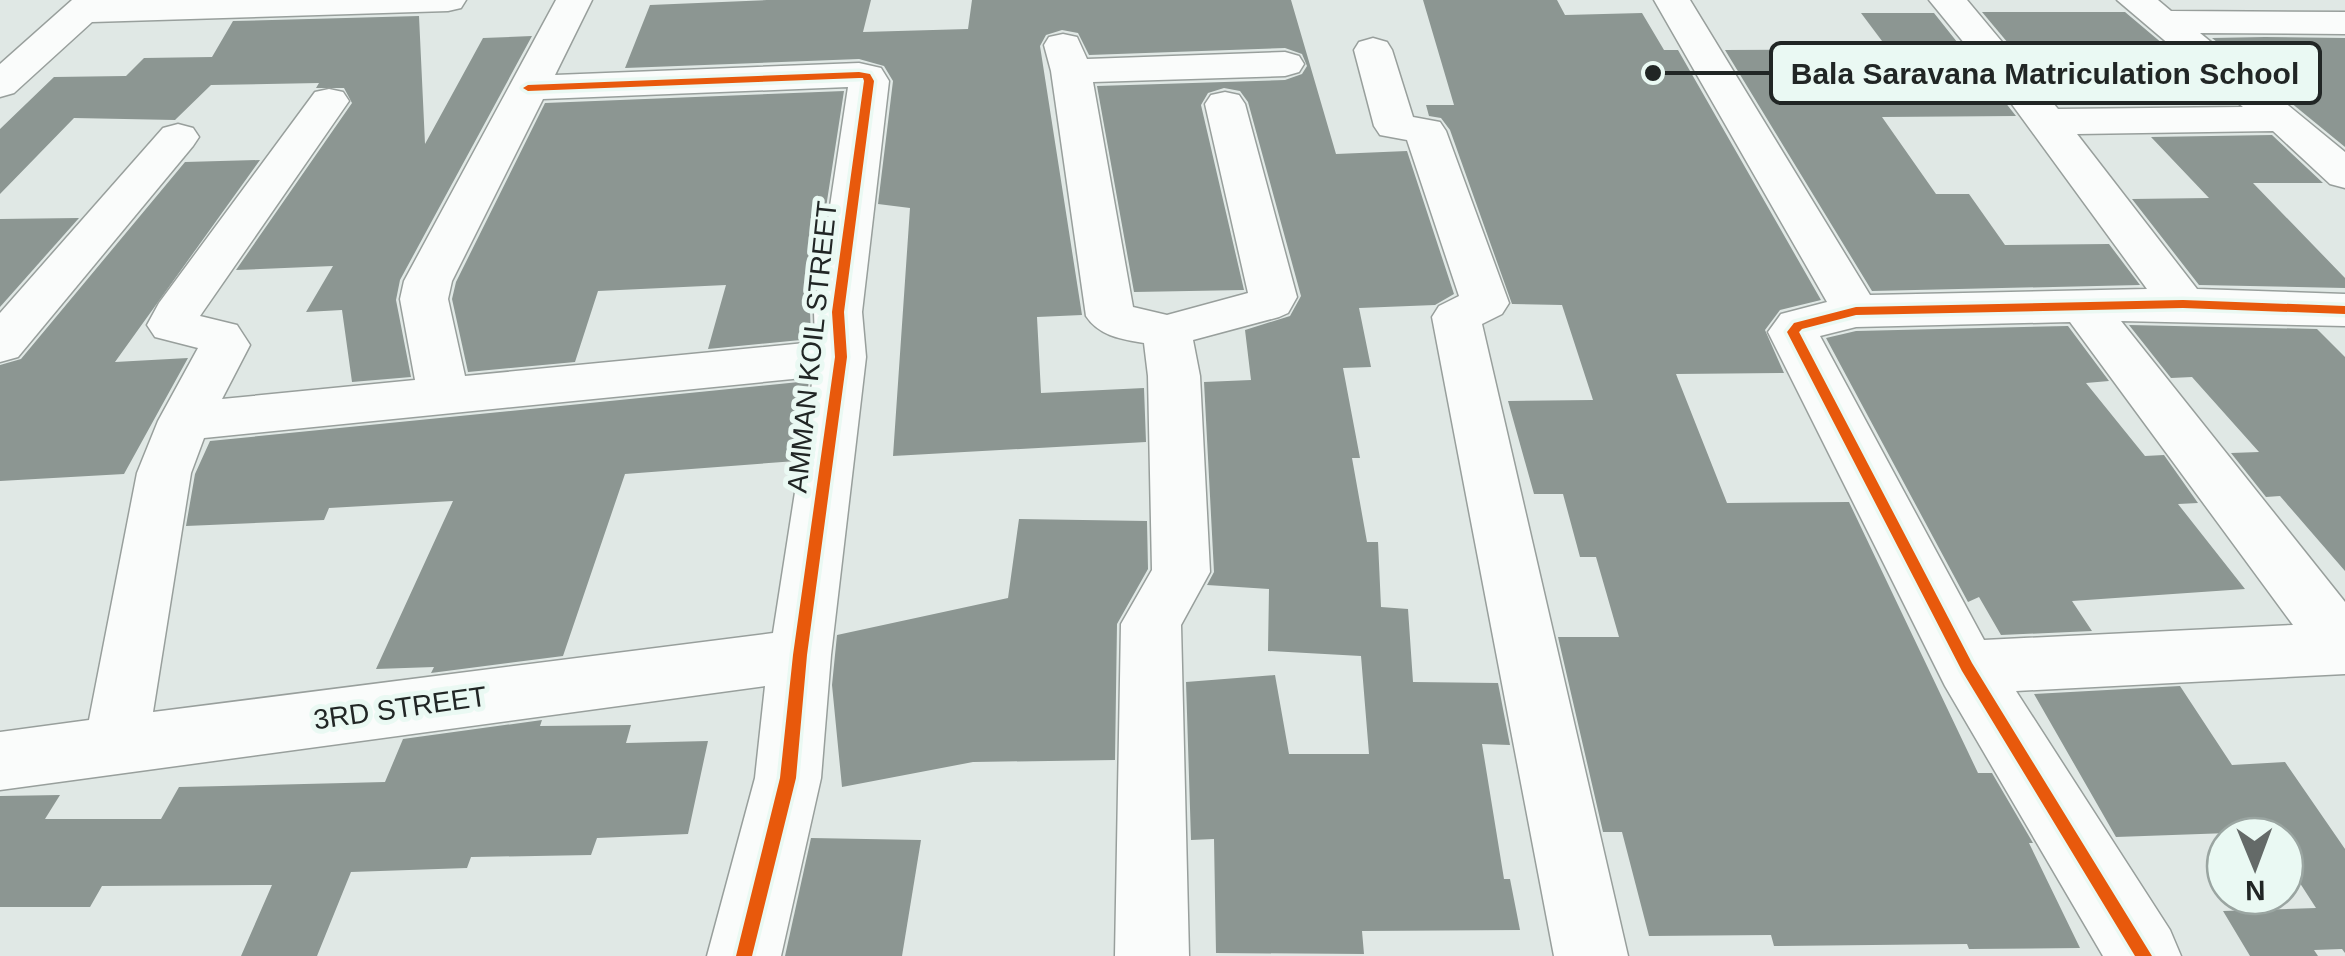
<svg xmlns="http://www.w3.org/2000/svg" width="2345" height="956" viewBox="0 0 2345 956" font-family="Helvetica,sans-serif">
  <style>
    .building { fill: #8c9692 }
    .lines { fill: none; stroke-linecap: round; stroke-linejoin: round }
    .minor-casing { stroke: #989f9c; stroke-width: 3 }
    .minor { fill: #fafcfb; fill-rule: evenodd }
    .cycleway-casing { stroke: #eaf9f3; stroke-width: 7 }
    .cycleway { fill: #e8590c; fill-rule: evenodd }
    .labels { text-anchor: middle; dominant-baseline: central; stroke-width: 10; stroke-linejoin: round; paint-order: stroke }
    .street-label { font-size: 28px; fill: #212625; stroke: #eaf9f3 }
    .leader { fill: none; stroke: #212625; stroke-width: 4 }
    .callout-dot { fill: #212625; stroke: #eaf9f3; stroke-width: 4 }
    .callout { fill: #eaf9f3; stroke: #212625; stroke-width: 4 }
    .callout-label { font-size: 30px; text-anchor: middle; font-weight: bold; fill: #212625 }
  </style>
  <rect width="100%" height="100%" fill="#e0e8e5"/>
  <!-- building -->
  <g class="building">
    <path d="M767,0H871L863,32L968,29L972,0H1291L1336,154L1407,151L1454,294L1435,305L1359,308L1371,367L1343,368L1360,458H1352L1367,542H1378L1381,607L1408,609L1413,682L1498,683L1510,745L1482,744L1504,879H1510L1520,930L1362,931L1364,954L1216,953L1214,839L1191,840L1186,682L1275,675L1289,754H1369L1361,656L1268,651L1269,589L1207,585L1214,572L1204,382L1251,380L1245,330L1290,316L1301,296L1248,102L1240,91L1224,88L1208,93L1201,105L1244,290L1134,292L1097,86L1285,80L1302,74L1307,66L1302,54L1285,48L1089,55L1078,33L1062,30L1046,35L1040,46L1082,315L1037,317L1041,393L1144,388L1146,442L893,456L910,208L878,204L893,81L884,66L859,59L625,68L650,5Z"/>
    <path d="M1423,0H1557L1565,15L1642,13L1664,50H1678L1821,300L1780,310L1765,330L1784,373L1676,374L1727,503L1849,502L1978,773H1992L2033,843H2029L2080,948L1969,949L1967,944L1774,946L1771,935L1649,936L1622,832H1603L1558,637H1619L1596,557H1580L1563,494H1534L1508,401L1593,400L1562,305L1512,304L1450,130L1441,118L1429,116L1426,105H1454Z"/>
    <path d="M1982,12H2125L2233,103L2060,105Z"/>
    <path d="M1861,13H1934L2016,116L1882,117L1936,194H1969L2005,245L2109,244L2140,285L1872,291L1725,50L1888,49Z"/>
    <path d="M419,16L425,144L483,38L532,36L400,280L396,300L411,377L352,382L342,310L306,312L333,266L236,270L352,103L344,88H316L319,83L211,85L175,120L74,118L0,194V129L54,77L126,76L144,58L212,57L233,21Z"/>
    <path d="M2265,37L2345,38V147L2212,38Z"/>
    <path d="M844,91L810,311L811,339L708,349L726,285L598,291L575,362L468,372L452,299L456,282L545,103Z"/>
    <path d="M2272,135L2323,183H2253L2345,278V288L2199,285L2132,199L2209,198L2151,137Z"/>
    <path d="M260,160L115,362L188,358L124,474L0,481V365L21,359L185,162Z"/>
    <path d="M79,218L0,307V219Z"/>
    <path d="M2129,325L2317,329L2345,357V571L2280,496L2266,497L2231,453L2259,452L2192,377L2171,378Z"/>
    <path d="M2068,326L2109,381L2086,383L2145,456L2164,455L2198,503L2178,504L2245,589L2072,601L2092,631L2001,635L1979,597L1968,602L1826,338L1856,331Z"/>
    <path d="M809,381L796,461L625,474L563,656L431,673L434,667L376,669L453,501L329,508L324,520L186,526L195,474L210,441Z"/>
    <path d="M1019,519L1147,521L1148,569L1117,624L1115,760L973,762L842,787L832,685L837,635L1008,598Z"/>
    <path d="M2180,686L2232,765L2285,762L2345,849V953L2342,949L2314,950L2318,956H2250L2223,911L2316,908L2285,860V831L2116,837L2034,694Z"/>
    <path d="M542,720L540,726L631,725L626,743L708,741L688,834L597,838L591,855L471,857L467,868L351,872L317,956H241L272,885L102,886L90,907H0V796L60,795L45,819H161L179,787L385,782L403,739Z"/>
    <path d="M811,838L921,840L902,956H785Z"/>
  </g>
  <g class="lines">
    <!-- minor casing -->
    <g class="minor-casing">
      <g id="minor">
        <path d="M72,0H466L461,8L448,11L92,22L14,93L0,97V64Z"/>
        <path d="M556,0H592L555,75L859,63L881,68L889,81L862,312L866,357L831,655L821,778L781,956H707L755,778L765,686L0,790V732L89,720L137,473L158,421L198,348L155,337L147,325L159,303L315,92L329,89L343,92L349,101L200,316L237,325L250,345L222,399L415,380L400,299L404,281ZM848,87L814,312L815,342L465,376L448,299L452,281L543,99ZM813,377L773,633L153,712L191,473L204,438Z"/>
        <path d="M1654,0H1690L1870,295L2147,289L1992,77L1929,0H1967L2058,109L2243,107L2117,0H2158L2171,11L2345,12V34L2200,33L2345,152V188L2330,184L2273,131L2077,134L2197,289L2345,294V326L2121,321L2345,602V674L2016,691L2170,930L2181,956H2103L1945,686L1768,332L1781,314L1827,302ZM2070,322L2293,625L1984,640L1820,336L1856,327Z"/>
        <path d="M1063,34L1077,37L1087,59L1285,52L1299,56L1304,64L1299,72L1285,76L1093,82L1133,307L1167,315L1248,293L1205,104L1211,95L1225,92L1239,95L1245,104L1297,297L1288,313L1279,317L1193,340L1200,376L1210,572L1181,625L1189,956H1115L1121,624L1152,570L1148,376L1144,343C1121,339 1099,336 1086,316L1051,71L1044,45L1049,37Z"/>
        <path d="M1373,38L1387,42L1392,50L1413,117L1440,122L1446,131L1509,303L1502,314L1482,324L1628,956H1554L1432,317L1439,306L1459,296L1407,140L1380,135L1374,126L1354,50L1359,42Z"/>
        <path d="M178,124L193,128L199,137L193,146L18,357L0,362V313L163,128Z"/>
      </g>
    </g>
    <!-- minor -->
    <use href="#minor" class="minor"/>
    <!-- cycleway casing -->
    <g class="cycleway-casing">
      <g id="cycleway">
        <path d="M859,72L870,74L874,81L844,312L847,357L807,655L796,778L752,956H736L780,778L793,655L835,357L832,312L864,81L863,78H859L528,91L523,88L528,85Z"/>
        <path d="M2183,300L2345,306V314L2183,308L1856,315L1802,329L1799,332L1972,663L2152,956H2135L1962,671L1787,332L1794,323L1856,307Z"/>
      </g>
    </g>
    <!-- cycleway -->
    <use href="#cycleway" class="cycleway"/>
  </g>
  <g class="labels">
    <!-- street labels -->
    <g class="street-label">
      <text transform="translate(812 347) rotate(-84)">AMMAN KOIL STREET</text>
      <text transform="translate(400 708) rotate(-8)">3RD STREET</text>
    </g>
  </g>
  <!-- callouts -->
  <path class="leader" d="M1653 73L1771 73"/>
  <circle class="callout-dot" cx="1653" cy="73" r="10"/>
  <rect class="callout" x="1771" y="43" width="549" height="60" rx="10"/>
  <g class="callout-label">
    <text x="2045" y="84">Bala Saravana Matriculation School</text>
  </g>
  <!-- north arrow -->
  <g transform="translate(2255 866) rotate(179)"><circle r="48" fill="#eaf9f3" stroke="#9aa5a1" stroke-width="2.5"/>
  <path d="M0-8L18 38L0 25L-18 38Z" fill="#646a68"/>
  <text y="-15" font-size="28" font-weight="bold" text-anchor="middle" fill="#212625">N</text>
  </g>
</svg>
